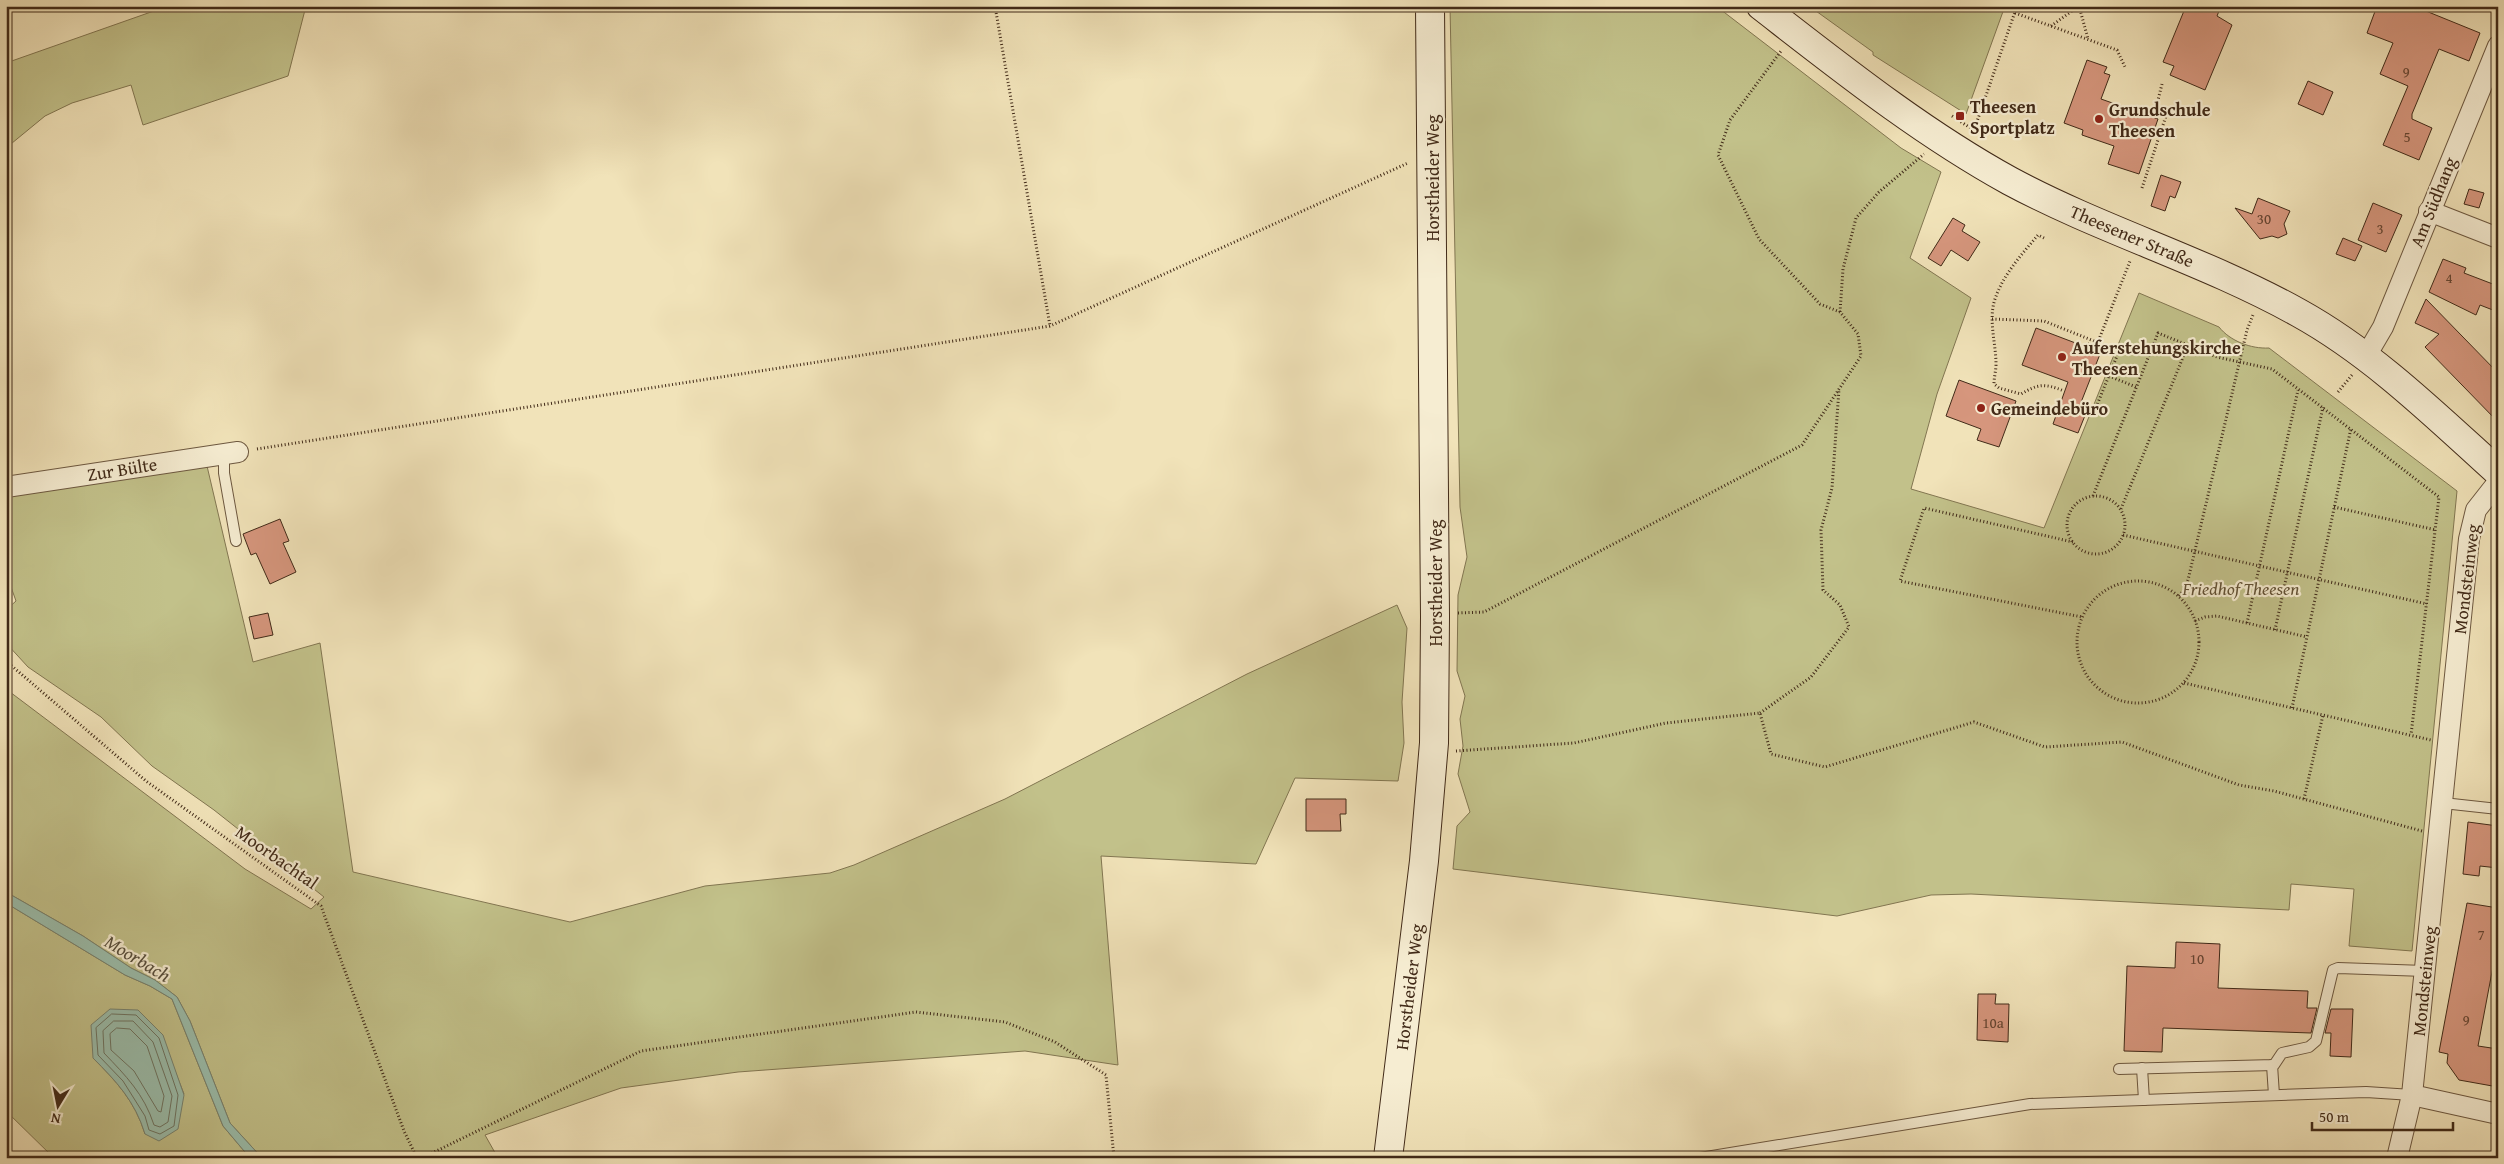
<svg xmlns="http://www.w3.org/2000/svg" width="2504" height="1164" viewBox="0 0 2504 1164" font-family="'Gentium Book Plus',serif">
  <style>
    .green { fill: #c2c18a; stroke: #827651; fill-rule: evenodd }
    .water { fill: #9bbeac; stroke: #778371 }
    .lines { fill: none; stroke-linecap: round; stroke-linejoin: round }
    .shore { stroke: #6e7462; stroke-width: 1 }
    .building { fill: #d6967d; stroke: #412a18 }
    .lane-casing { stroke: #6d5840; stroke-width: 12 }
    .street-casing { stroke: #6d5840; stroke-width: 22 }
    .secondary-casing { stroke: #412a18; stroke-width: 30 }
    .path { stroke: #412a18; stroke-width: 3; stroke-dasharray: 1 2.5; stroke-linecap: butt }
    .lane { stroke: #f6edd2; stroke-width: 10 }
    .street { stroke: #f6edd2; stroke-width: 20 }
    .secondary { stroke: #f6edd2; stroke-width: 28 }
    .poi-dot { fill: #8f2418; stroke: #f6edd2; stroke-width: 2 }
    .labels { text-anchor: middle; dominant-baseline: central; stroke-width: 4.5; stroke-linejoin: round; paint-order: stroke }
    .number-label { font-size: 15px; fill: #664531 }
    .poi-label { font-size: 18px; font-weight: bold; fill: #412a18; stroke: #f6edd2; text-anchor: start }
    .street-label { font-size: 18px; fill: #412a18; stroke: #f6edd2 }
    .park-label { font-size: 18px; font-style: italic; fill: #615034; stroke: #f6edd2 }
    .water-label { font-size: 19px; font-style: italic; fill: #584f3d; stroke: #f6edd2 }
  </style>
  <rect width="100%" height="100%" fill="#f1e3b9"/>
  <filter id="stains"><feTurbulence type="fractalNoise" baseFrequency=".004" numOctaves="4"/><feColorMatrix values="0 0 0 0 .2 0 0 0 0 .09 0 0 0 0 .02 0 0 0 .5 -.17"/></filter>
  <radialGradient id="worn" r=".72"><stop offset=".6" stop-color="#630" stop-opacity="0"/><stop offset="1" stop-color="#630" stop-opacity=".3"/></radialGradient>
  <!-- green -->
  <g class="green">
    <path d="M168,6H306L288,76L143,125L131,85L72,103L45,116L6,148V63Z"/>
    <path d="M1450,6H1716L1901,148L1941,172L1910,258L1971,298L1937,394L1911,489L2044,528L2139,293L2219,327C2230,341 2251,349 2269,348L2457,491L2412,951L2349,946L2354,889L2291,884L2289,910L1971,894L1931,895L1837,916L1453,869L1457,826L1470,812L1458,774L1463,746L1460,719L1465,696L1457,671L1458,595L1467,557L1460,507Z"/>
    <path d="M1809,6H2005L1966,114L1873,55V52Z"/>
    <path d="M207,466L253,662L320,643L353,872L570,922L705,886L830,873L854,865L1005,799L1247,674L1397,605L1407,628L1402,702L1404,743L1398,781L1295,778L1256,864L1101,856L1118,1065L1025,1051L738,1072L621,1088L485,1135L498,1158H262L230,1123L190,1021L177,997L155,980L131,968L83,936L6,892V689L245,869L311,909L324,897L214,810L152,766L101,717L28,667L6,643V610L16,601L6,573V497Z"/>
    <path d="M6,903L125,975L150,986L172,999L223,1126L250,1158H54L6,1111ZM93,1058L173,1066L184,1094L145,1134C135,1101 116,1081 93,1058Z"/>
  </g>
  <!-- water -->
  <g class="water">
    <path d="M6,892L83,936L131,968L155,980L177,997L190,1021L230,1123L262,1158H250L223,1126L172,999L150,986L125,975L6,903Z"/>
    <path d="M110,1009L138,1010L163,1035L184,1095L178,1129L159,1141L145,1134C135,1101 116,1081 93,1058L91,1025Z"/>
  </g>
  <g class="lines">
    <!-- shore -->
    <g class="shore">
      <path d="M112,1014L136,1015L159,1038L178,1095L174,1126L160,1134L149,1130L145,1116L123,1081L98,1055L96,1028Z"/>
      <path d="M114,1021H133L153,1042L172,1096L168,1122L160,1127L154,1125C144,1094 126,1076 104,1053L103,1031Z"/>
      <path d="M117,1028L130,1029L147,1046L164,1096L161,1112L158,1111L134,1071L111,1050L110,1034Z"/>
    </g>
  </g>
  <!-- building -->
  <g class="building">
    <path d="M2186,6H2221L2217,16L2232,25L2205,90L2170,75L2174,66L2163,62Z"/>
    <path d="M2377,6H2422L2421,9L2480,33L2469,61L2439,49L2412,114V119L2432,128L2419,160L2383,145L2408,86L2380,74L2393,43L2367,33Z"/>
    <path d="M2087,60L2107,67L2104,73L2110,75L2101,99L2158,119L2139,174L2108,164L2114,146L2082,135L2083,130L2064,123Z"/>
    <path d="M2308,81L2333,92L2323,115L2298,104Z"/>
    <path d="M2161,175L2181,182L2175,198L2170,196L2165,211L2151,206Z"/>
    <path d="M2469,189L2484,193L2479,208L2464,204Z"/>
    <path d="M2258,198L2290,211L2284,224L2287,234L2278,238L2272,236L2260,239L2235,208L2252,214Z"/>
    <path d="M2373,203L2402,215L2386,252L2358,240Z"/>
    <path d="M1953,218L1965,225L1962,231L1980,242L1968,261L1951,250L1941,266L1928,258Z"/>
    <path d="M2343,238L2362,246L2355,261L2336,254Z"/>
    <path d="M2443,259L2466,268L2464,273L2498,286V312L2480,305L2476,315L2429,292Z"/>
    <path d="M2426,299L2498,373V422L2425,347L2439,334L2415,323Z"/>
    <path d="M2036,328L2086,347L2088,343L2102,349L2078,410L2086,413L2078,433L2053,424L2068,382L2022,365Z"/>
    <path d="M1959,380L2016,401L1999,447L1977,440L1981,429L1946,416Z"/>
    <path d="M280,519L289,541L283,543L296,572L270,584L256,553L251,555L243,534Z"/>
    <path d="M268,613L273,635L254,639L249,617Z"/>
    <path d="M1306,799H1346V814H1340L1341,831H1306Z"/>
    <path d="M2468,822L2498,826V868L2480,866L2479,876L2463,874Z"/>
    <path d="M2467,903L2498,908V940L2478,1046L2498,1049V1087L2459,1080L2447,1063L2448,1054L2439,1052Z"/>
    <path d="M2176,942L2220,944L2218,988L2308,991L2307,1008H2317L2311,1033L2163,1028L2162,1052L2124,1051L2127,966L2175,968Z"/>
    <path d="M1978,994H1996L1995,1004H2009L2008,1042L1977,1040Z"/>
    <path d="M2331,1009H2353L2351,1057L2330,1056L2331,1033H2325Z"/>
  </g>
  <g class="lines">
    <!-- lane casing -->
    <g class="lane-casing">
      <g id="lane">
        <path d="M224,454V473L236,541"/>
        <path d="M2443,803L2498,809"/>
        <path d="M2272,1065L2274,1095"/>
        <path d="M2142,1068L2144,1100"/>
        <path d="M2119,1069L2274,1065L2282,1053L2309,1047L2316,1041L2333,970L2338,968L2425,971"/>
        <path d="M1700,1158L2030,1104L2366,1092L2412,1095"/>
      </g>
    </g>
    <!-- street casing -->
    <g class="street-casing">
      <g id="street">
        <path d="M2429,211L2498,238"/>
        <path d="M2366,356L2383,327L2498,46"/>
        <path d="M6,487L238,452"/>
        <path d="M2412,1095L2498,1114"/>
        <path d="M2397,1158L2412,1095L2469,539L2476,510L2498,482"/>
      </g>
    </g>
    <!-- secondary casing -->
    <g class="secondary-casing">
      <g id="secondary">
        <path d="M1761,6C1841,68 1921,132 2010,181C2103,231 2206,261 2299,313C2373,354 2435,415 2498,472"/>
        <path d="M1388,1158L1424,861L1434,743L1435,617L1430,6"/>
      </g>
    </g>
    <!-- path -->
    <g class="path">
      <path d="M995,6L1050,326"/>
      <path d="M2079,6L2088,39"/>
      <path d="M2015,13L2117,50L2125,67"/>
      <path d="M2051,26L2079,6"/>
      <path d="M1952,116L1972,129"/>
      <path d="M1973,133L2017,6"/>
      <path d="M2142,188L2166,116L2155,112L2162,84"/>
      <path d="M2044,238L2038,235C2022,254 2003,275 1995,299C1988,320 1996,343 1996,364C1996,371 1994,377 1994,384L1999,388L2021,394C2038,384 2044,383 2064,391"/>
      <path d="M1840,312L1843,269L1856,218L1879,192L1924,154"/>
      <path d="M1992,319L2044,321L2119,351L2097,405"/>
      <path d="M2096,347L2130,261"/>
      <path d="M2109,376L2136,387"/>
      <path d="M2338,392L2352,375"/>
      <path d="M257,449L1050,326L1408,163"/>
      <circle cx="2096" cy="525" r="29"/>
      <path d="M2093,496L2158,333L2217,357L2272,369L2439,497L2411,735"/>
      <path d="M2334,507L2436,530"/>
      <path d="M2121,509L2188,345"/>
      <path d="M2123,535L2427,604"/>
      <path d="M2073,542L1924,508L1900,581L2082,617"/>
      <circle cx="2138" cy="642" r="61"/>
      <path d="M2179,596L2184,590L2188,580L2247,330L2253,315"/>
      <path d="M1458,613L1484,612L1802,445L1861,356L1858,334L1840,312L1820,304L1759,239L1718,155L1730,120L1781,51"/>
      <path d="M2195,621L2205,617L2217,616L2307,637"/>
      <path d="M2247,623L2298,390"/>
      <path d="M2275,630L2323,407"/>
      <path d="M6,661L146,781L321,906L404,1131L417,1158"/>
      <path d="M2184,683L2431,740"/>
      <path d="M2292,708L2351,428"/>
      <path d="M1760,713L1811,677L1849,627L1840,605L1823,590L1821,530L1832,488L1839,389"/>
      <path d="M1456,751L1574,743L1666,723L1760,713L1771,754L1825,767L1974,722L2045,747L2122,742L2239,785L2274,791L2422,831"/>
      <path d="M2304,799L2323,715"/>
      <path d="M422,1158L641,1051L916,1012L1005,1022L1055,1042L1106,1075L1114,1158"/>
    </g>
    <!-- lane -->
    <use href="#lane" class="lane"/>
    <!-- street -->
    <use href="#street" class="street"/>
    <!-- secondary -->
    <use href="#secondary" class="secondary"/>
  </g>
  <!-- markers -->
  <g class="poi-dot">
    <rect x="1955" y="111" width="10" height="10" rx="2.5"/>
    <circle cx="2099" cy="119" r="5"/>
    <circle cx="2062" cy="357" r="5"/>
    <circle cx="1981" cy="408" r="5"/>
  </g>
  <g class="labels">
    <!-- number labels -->
    <g class="number-label">
      <text x="2406" y="71">9</text>
      <text x="2407" y="136">5</text>
      <text x="2264" y="218">30</text>
      <text x="2380" y="228">3</text>
      <text x="2449" y="277">4</text>
      <text x="2481" y="934">7</text>
      <text x="2197" y="958">10</text>
      <text x="2466" y="1019">9</text>
      <text x="1993" y="1022">10a</text>
    </g>
    <!-- poi labels -->
    <g class="poi-label">
      <text x="1970" y="106">Theesen<tspan x="1970" dy="21">Sportplatz</tspan></text>
      <text x="2109" y="109">Grundschule<tspan x="2109" dy="21">Theesen</tspan></text>
      <text x="2072" y="347">Auferstehungskirche<tspan x="2072" dy="21">Theesen</tspan></text>
      <text x="1991" y="408">Gemeindebüro</text>
    </g>
    <!-- street labels -->
    <g class="street-label">
      <text transform="translate(1432 178) rotate(-90)">Horstheider Weg</text>
      <text transform="translate(2433 202) rotate(-68)">Am Südhang</text>
      <text transform="translate(2132 236) rotate(23)">Theesener Straße</text>
      <text transform="translate(122 469) rotate(-9)">Zur Bülte</text>
      <text transform="translate(2466 579) rotate(-83)">Mondsteinweg</text>
      <text transform="translate(1435 583) rotate(-90)">Horstheider Weg</text>
      <text transform="translate(277 857) rotate(35)">Moorbachtal</text>
      <text transform="translate(2424 981) rotate(-84)">Mondsteinweg</text>
      <text transform="translate(1409 987) rotate(-83)">Horstheider Weg</text>
    </g>
    <!-- park labels -->
    <g class="park-label">
      <text x="2241" y="588">Friedhof Theesen</text>
    </g>
    <!-- water labels -->
    <g class="water-label">
      <text transform="translate(138 958) rotate(31)">Moorbach</text>
    </g>
  </g>
  <!-- margin -->
  <rect width="2504" height="1164" fill="none" stroke="#f1e3b9" stroke-width="25"/>
  <rect x="8" y="8" width="2489" height="1149" fill="none" stroke="#412a18" stroke-width="2.5"/>
  <rect x="12" y="12" width="2479" height="1139" fill="none" stroke="#412a18"/>
  <!-- north arrow -->
  <g transform="translate(58 1106) rotate(190)" stroke="#f6edd2" stroke-width="4" paint-order="stroke">
  <path d="M0-4L9 19L0 12L-9 19Z" fill="#412a18"/>
  <text y="-8" font-size="14" font-weight="bold" text-anchor="middle" fill="#412a18">N</text>
  </g>
  <!-- scale -->
  <path d="M2312 1122v8h141v-8" fill="none" stroke="#412a18" stroke-width="2.5"/>
  <text x="2319" y="1122" font-size="15" fill="#412a18" stroke="#f6edd2" stroke-width="4" paint-order="stroke">50 m</text>
  <rect width="100%" height="100%" filter="url(#stains)"/>
  <rect width="100%" height="100%" fill="url(#worn)"/>
</svg>
